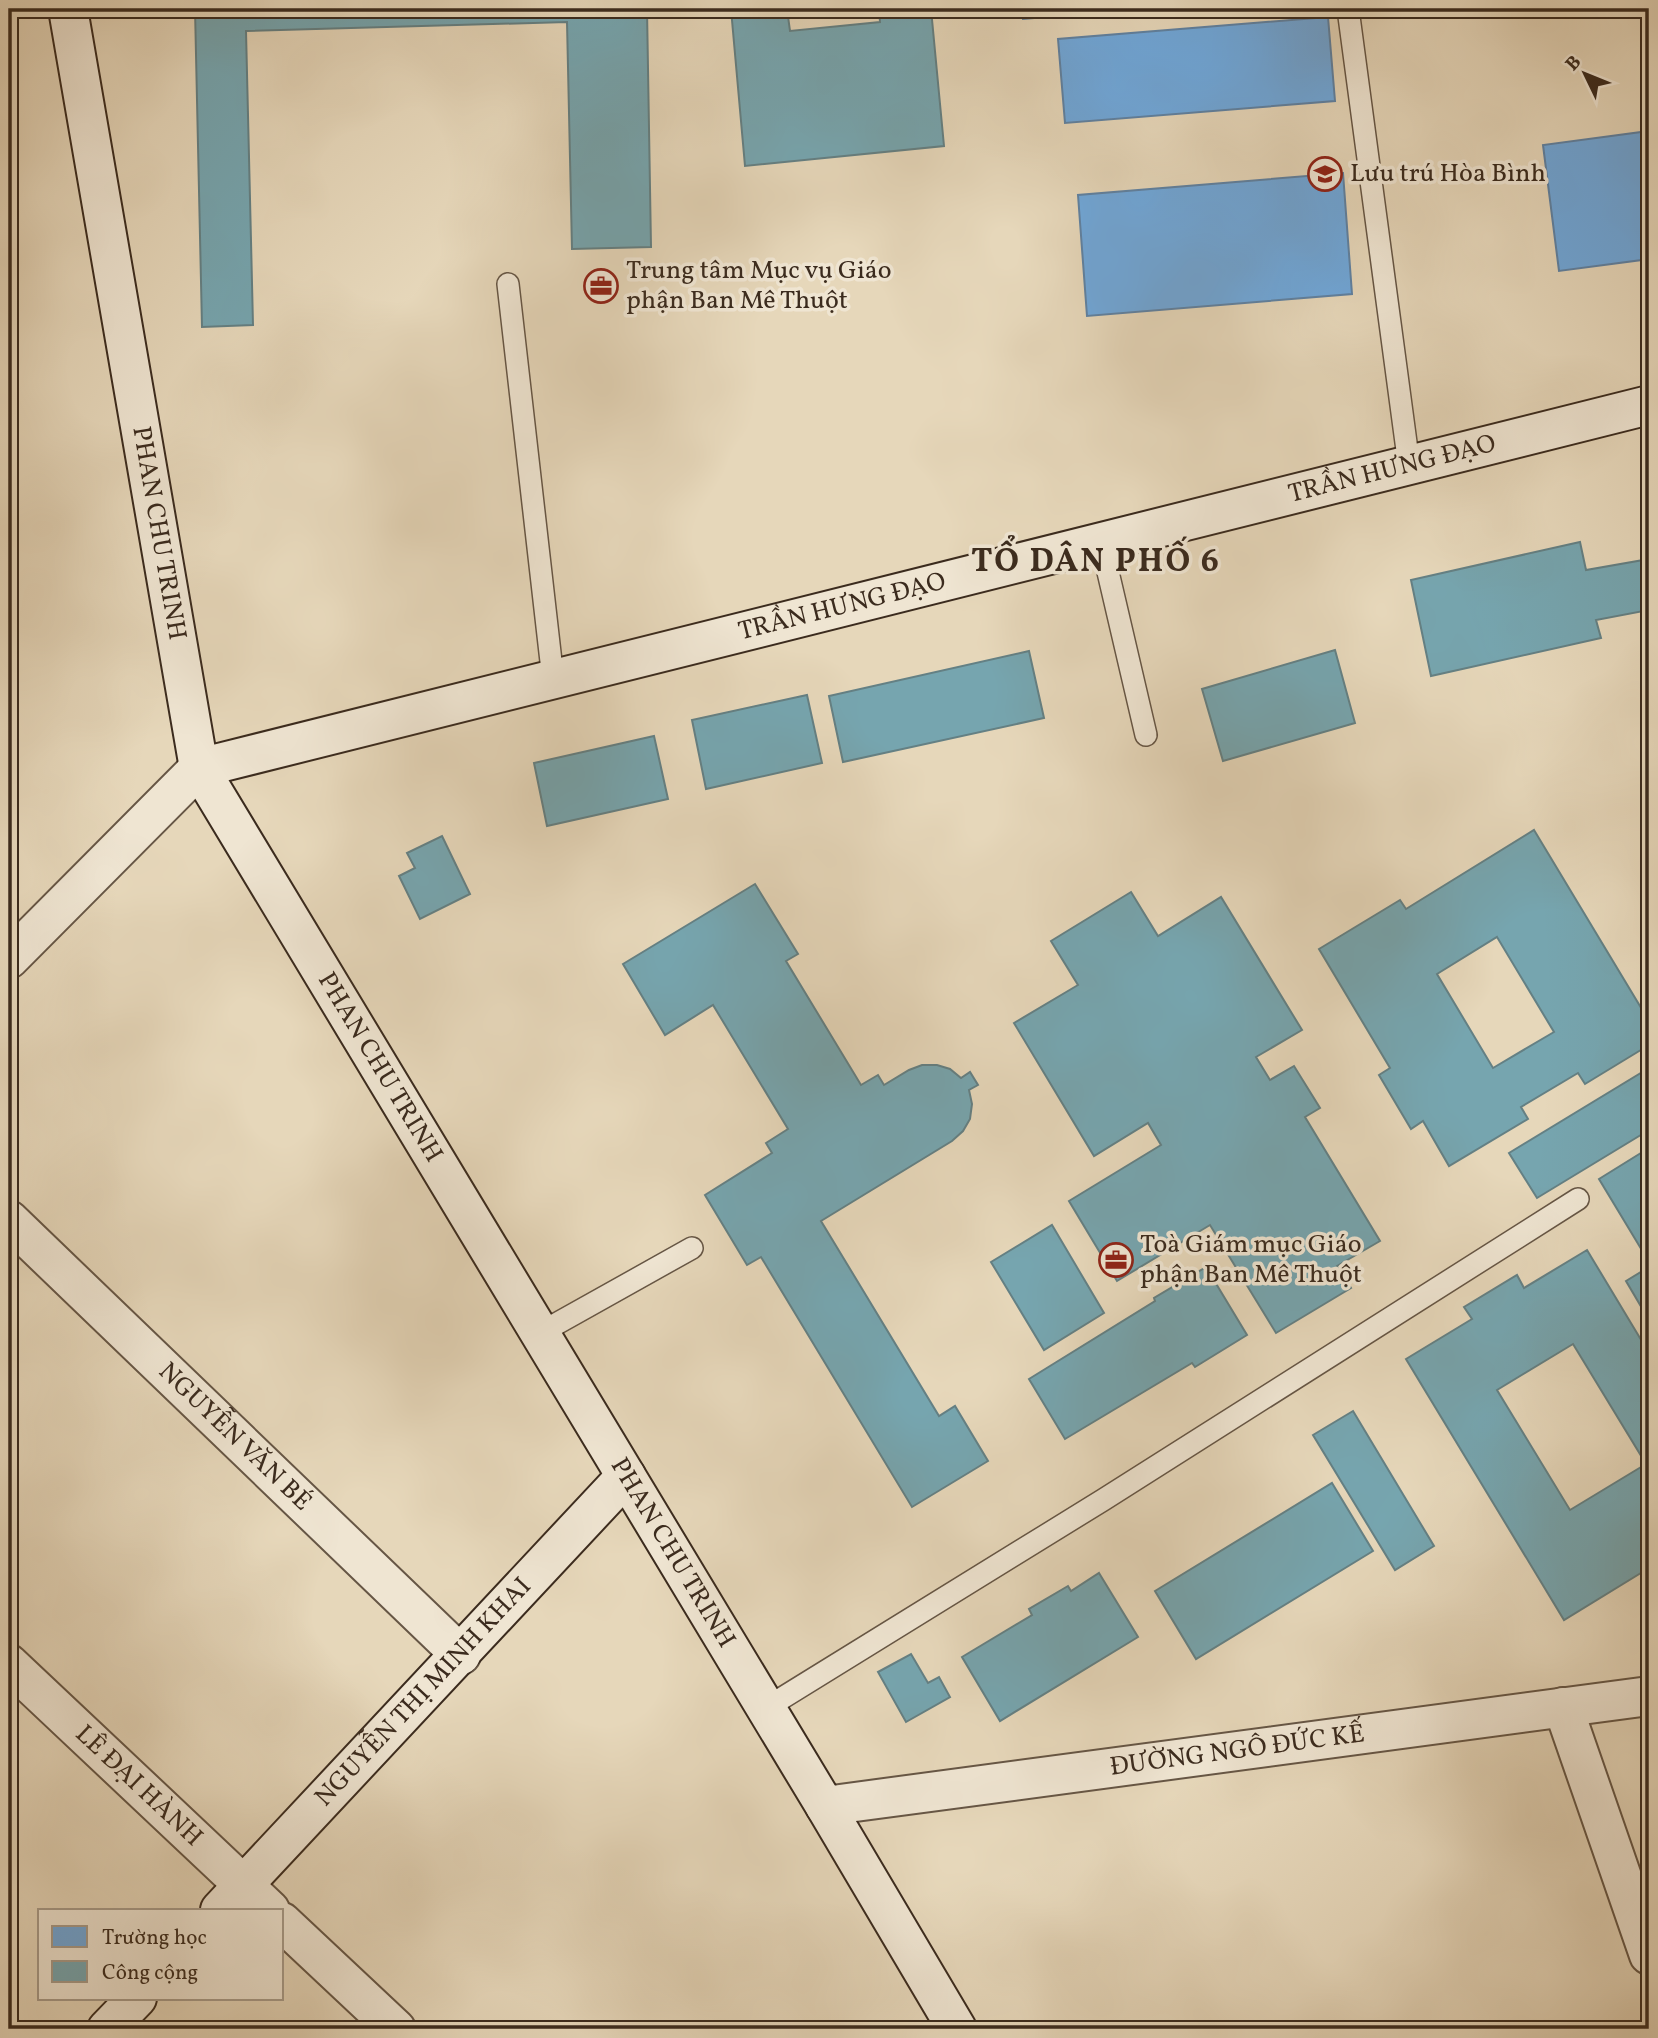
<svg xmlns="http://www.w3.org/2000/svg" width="1658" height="2038" viewBox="0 0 1658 2038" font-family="Vollkorn,serif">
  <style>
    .schools { fill: #6fa8dc; stroke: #5f82a3; stroke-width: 2 }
    .public { fill: #76a5af; stroke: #648084; stroke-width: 2; fill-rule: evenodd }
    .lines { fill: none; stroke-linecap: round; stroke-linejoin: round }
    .lane-casing { stroke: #665645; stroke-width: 24 }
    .street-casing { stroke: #665645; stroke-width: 42 }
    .secondary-casing { stroke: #3b2b1e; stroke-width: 42 }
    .lane { stroke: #efe5d2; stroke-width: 21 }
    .street { stroke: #efe5d2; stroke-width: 38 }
    .secondary { stroke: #efe5d2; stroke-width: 38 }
    .labels { text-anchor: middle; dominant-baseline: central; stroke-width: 7; stroke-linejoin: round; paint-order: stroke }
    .poi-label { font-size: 26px; fill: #3b2b1e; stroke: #efe5d2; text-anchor: start }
    .street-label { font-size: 26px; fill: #3b2b1e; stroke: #efe5d2 }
    .district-label { font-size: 33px; font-weight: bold; letter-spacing: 2px; fill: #3b2b1e; stroke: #efe5d2 }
  </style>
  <rect width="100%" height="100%" fill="#e6d7ba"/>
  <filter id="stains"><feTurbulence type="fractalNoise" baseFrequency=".00286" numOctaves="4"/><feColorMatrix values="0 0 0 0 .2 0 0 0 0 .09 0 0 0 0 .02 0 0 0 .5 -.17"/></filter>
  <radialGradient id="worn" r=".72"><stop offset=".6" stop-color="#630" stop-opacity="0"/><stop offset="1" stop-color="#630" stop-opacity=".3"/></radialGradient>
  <!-- schools -->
  <g class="schools">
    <path d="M1022,9H1146L1023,19Z"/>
    <path d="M1328,17L1335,101L1065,123L1058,39Z"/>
    <path d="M1649,131V259L1559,271L1543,145Z"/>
    <path d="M1343,173L1352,294L1087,316L1078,195Z"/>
  </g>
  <!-- public -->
  <g class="public">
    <path d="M195,9H647L651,247L572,249L567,22L246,31L253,325L202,327Z"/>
    <path d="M731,9H787L790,31L880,22L879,9H931L944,146L745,166Z"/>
    <path d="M1580,542L1586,570L1649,559V610L1596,620L1601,638L1431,676L1411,580Z"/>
    <path d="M1335,650L1355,723L1223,761L1202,689Z"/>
    <path d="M1029,651L1044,718L843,762L829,696Z"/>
    <path d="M807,695L822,763L706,789L692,720Z"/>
    <path d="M654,736L668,799L547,826L534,763Z"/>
    <path d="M1534,830L1649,1021V1045L1585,1084L1578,1073L1521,1107L1528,1119L1449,1166L1423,1121L1411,1129L1379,1075L1390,1068L1319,949L1400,900L1406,909ZM1497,937L1554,1032L1493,1068L1437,974Z"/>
    <path d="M442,836L470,894L420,919L399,876L415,868L407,853Z"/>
    <path d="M755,884L798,954L786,961L861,1085L878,1075L884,1085L909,1070L922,1065H937L950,1069L961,1078L970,1072L978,1085L969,1090L972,1104L970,1119L963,1131L952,1141L821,1221L939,1416L955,1406L988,1461L912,1507L761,1257L747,1265L705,1195L772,1153L766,1143L788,1129L713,1005L665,1035L623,964Z"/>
    <path d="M1131,892L1158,936L1221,897L1302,1030L1256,1057L1270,1080L1294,1066L1320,1108L1305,1117L1380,1241L1337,1266L1351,1288L1276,1333L1210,1225L1117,1281L1069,1201L1161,1145L1148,1123L1094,1156L1014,1023L1078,985L1051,941Z"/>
    <path d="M1649,1068V1130L1537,1198L1509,1153Z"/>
    <path d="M1649,1148V1262L1599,1179Z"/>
    <path d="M1052,1225L1104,1313L1044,1350L991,1262Z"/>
    <path d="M1587,1250L1649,1353V1568L1564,1620L1406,1359L1472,1319L1464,1307L1517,1275L1524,1288ZM1573,1344L1646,1464L1570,1510L1497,1390Z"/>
    <path d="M1206,1267L1247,1335L1195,1367L1192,1363L1065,1439L1029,1379L1155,1301L1154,1298Z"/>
    <path d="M1649,1267V1320L1626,1281Z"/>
    <path d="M1353,1411L1434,1546L1395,1570L1313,1435Z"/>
    <path d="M1332,1483L1373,1551L1196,1659L1155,1591Z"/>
    <path d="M1099,1573L1138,1637L1000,1721L962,1657L1032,1615L1029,1609L1068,1586L1071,1591Z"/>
    <path d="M911,1654L928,1683L939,1677L950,1697L906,1722L878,1672Z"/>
  </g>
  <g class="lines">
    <!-- lane casing -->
    <g class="lane-casing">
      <g id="lane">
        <path d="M1348,9L1409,465"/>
        <path d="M508,284L553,679"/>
        <path d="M1101,542L1146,735"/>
        <path d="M540,1333L692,1248"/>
        <path d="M766,1708L1103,1500L1578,1199"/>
      </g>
    </g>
    <!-- street casing -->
    <g class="street-casing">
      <g id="street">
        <path d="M9,959L199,768"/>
        <path id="s1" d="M9,1220L461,1655"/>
        <path id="s2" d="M9,1664L270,1910"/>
        <path d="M1563,1707L1649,1955"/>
        <path id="s3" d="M825,1806L1649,1696"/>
        <path d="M282,1922L396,2029"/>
      </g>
    </g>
    <!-- secondary casing -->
    <g class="secondary-casing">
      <g id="secondary">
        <path id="s4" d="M68,9L199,768L825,1806L957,2029"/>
        <path id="s5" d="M199,768L1649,405"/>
        <path id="s6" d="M220,1910L626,1476"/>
        <path d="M107,2029L137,1998"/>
      </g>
    </g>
    <!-- lane -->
    <use href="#lane" class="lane"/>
    <!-- street -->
    <use href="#street" class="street"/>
    <!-- secondary -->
    <use href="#secondary" class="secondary"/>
  </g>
  <!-- icons -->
  <defs>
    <g id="school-ring" transform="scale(1.75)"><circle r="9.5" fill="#efe5d2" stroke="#8f2418" stroke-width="1.5"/><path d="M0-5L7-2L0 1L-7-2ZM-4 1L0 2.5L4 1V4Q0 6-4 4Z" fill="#8f2418"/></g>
    <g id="office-ring" transform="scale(1.75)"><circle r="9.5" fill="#efe5d2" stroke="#8f2418" stroke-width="1.5"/><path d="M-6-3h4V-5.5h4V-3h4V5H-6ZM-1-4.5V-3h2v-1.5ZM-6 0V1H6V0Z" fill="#8f2418"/></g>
  </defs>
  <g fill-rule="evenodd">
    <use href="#school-ring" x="1325" y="174"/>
    <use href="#office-ring" x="601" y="286"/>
    <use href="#office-ring" x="1116" y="1260"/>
  </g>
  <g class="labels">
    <!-- poi labels -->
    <g class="poi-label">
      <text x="1350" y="174">Lưu trú Hòa Bình</text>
      <text x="626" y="271">Trung tâm Mục vụ Giáo<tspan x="626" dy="30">phận Ban Mê Thuột</tspan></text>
      <text x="1140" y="1245">Toà Giám mục Giáo<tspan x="1140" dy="30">phận Ban Mê Thuột</tspan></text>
    </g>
    <!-- street labels -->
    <g class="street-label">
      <text stroke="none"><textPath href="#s5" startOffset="1230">TRẦN HƯNG ĐẠO</textPath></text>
      <text stroke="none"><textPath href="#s4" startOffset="532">PHAN CHU TRINH</textPath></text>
      <text stroke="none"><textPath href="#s5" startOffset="663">TRẦN HƯNG ĐẠO</textPath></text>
      <text stroke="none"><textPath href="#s4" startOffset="1120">PHAN CHU TRINH</textPath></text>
      <text stroke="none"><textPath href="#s1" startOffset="313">NGUYỄN VĂN BÉ</textPath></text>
      <text stroke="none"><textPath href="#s4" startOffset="1687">PHAN CHU TRINH</textPath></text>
      <text stroke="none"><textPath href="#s6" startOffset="298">NGUYỄN THỊ MINH KHAI</textPath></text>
      <text stroke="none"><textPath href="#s3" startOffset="416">ĐƯỜNG NGÔ ĐỨC KẾ</textPath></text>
      <text stroke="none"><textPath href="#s2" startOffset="178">LÊ ĐẠI HÀNH</textPath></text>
    </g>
    <!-- district labels -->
    <g class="district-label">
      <text x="1096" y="563">TỔ DÂN PHỐ 6</text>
    </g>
  </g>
  <!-- margin -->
  <rect width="1658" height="2038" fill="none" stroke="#e6d7ba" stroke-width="35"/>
  <rect x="10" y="10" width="1637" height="2017" fill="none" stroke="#3b2b1e" stroke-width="3.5"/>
  <rect x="18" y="18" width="1623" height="2003" fill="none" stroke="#3b2b1e" stroke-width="2"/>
  <!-- legend -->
  <rect x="38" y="1909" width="245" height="91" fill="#efe5d2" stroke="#a79b8a" stroke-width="2"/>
  <rect x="52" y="1926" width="35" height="21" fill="#6fa8dc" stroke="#a79b8a" stroke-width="2"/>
  <text x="102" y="1944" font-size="21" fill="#3b2b1e">Trường học</text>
  <rect x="52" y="1961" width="35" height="21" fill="#76a5af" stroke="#a79b8a" stroke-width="2"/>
  <text x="102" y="1979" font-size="21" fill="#3b2b1e">Công cộng</text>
  <!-- north arrow -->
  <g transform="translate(1585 74) rotate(313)" stroke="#efe5d2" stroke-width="5" paint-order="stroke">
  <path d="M0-5L12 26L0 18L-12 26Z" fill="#3b2b1e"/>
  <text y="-10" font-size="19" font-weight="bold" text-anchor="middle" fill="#3b2b1e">B</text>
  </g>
  <rect width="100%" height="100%" filter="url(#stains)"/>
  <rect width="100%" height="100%" fill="url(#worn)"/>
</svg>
